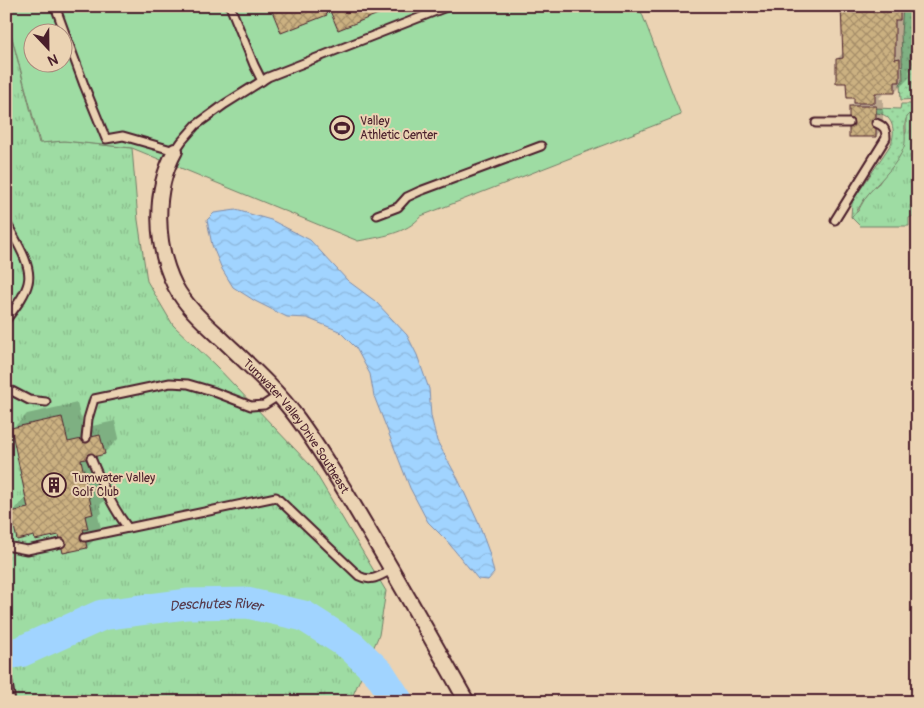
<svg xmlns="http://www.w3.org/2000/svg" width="924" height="708" viewBox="0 0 924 708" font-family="Pangolin,sans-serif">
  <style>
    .grass { fill: url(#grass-tufts); stroke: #747e67 }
    .park { fill: #9edca3; stroke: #747e67; fill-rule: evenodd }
    .garden { fill: url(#garden-dots); stroke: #747e67 }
    .water { fill: url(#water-waves); stroke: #7e8caa }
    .shadow { fill: #0003 }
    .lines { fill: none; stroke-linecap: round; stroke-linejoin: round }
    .river { stroke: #a1d4ff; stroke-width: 31 }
    .building { fill: url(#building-cross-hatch); stroke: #4a1f2b }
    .service-casing { stroke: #4a1f2b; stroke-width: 11 }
    .minor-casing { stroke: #4a1f2b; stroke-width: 18 }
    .service { stroke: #ebd3b3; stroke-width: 7 }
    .minor { stroke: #ebd3b3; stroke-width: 14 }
    .labels { text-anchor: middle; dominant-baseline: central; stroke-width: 4; stroke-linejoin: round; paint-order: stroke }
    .poi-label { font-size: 12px; fill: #4a1f2b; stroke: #ebd3b3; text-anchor: start }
    .street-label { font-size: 12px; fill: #4a1f2b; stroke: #ebd3b3 }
    .water-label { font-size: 14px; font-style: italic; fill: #573a4b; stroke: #ebd3b3 }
  </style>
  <defs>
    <pattern id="grass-tufts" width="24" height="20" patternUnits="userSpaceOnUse" patternTransform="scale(1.25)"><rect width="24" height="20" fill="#9edca3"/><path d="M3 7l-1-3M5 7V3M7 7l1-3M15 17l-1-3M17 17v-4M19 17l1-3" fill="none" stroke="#8abc8c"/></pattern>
    <pattern id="garden-dots" width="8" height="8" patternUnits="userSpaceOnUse" patternTransform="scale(1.25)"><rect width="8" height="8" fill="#9edca3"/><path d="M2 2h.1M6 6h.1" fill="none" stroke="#8abc8c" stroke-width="1.8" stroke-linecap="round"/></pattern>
    <pattern id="water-waves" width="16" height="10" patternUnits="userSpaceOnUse" patternTransform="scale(1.25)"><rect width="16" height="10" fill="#a1d4ff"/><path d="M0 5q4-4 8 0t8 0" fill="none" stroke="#8cb6db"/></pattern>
    <pattern id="building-cross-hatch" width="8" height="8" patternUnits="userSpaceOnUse" patternTransform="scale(1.25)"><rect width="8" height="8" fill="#cbb181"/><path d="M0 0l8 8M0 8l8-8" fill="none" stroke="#a78f6a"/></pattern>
  </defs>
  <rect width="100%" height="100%" fill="#ebd3b3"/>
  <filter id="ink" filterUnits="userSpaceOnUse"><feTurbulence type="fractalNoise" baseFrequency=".02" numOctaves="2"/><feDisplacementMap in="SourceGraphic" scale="10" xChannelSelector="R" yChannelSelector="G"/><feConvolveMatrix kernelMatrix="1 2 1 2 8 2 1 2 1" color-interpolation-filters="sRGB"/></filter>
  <g filter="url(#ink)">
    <!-- grass -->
    <g class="grass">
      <path d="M911,6H918L916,70L918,73V99L916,70L910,57L913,37L910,31Z"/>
      <path d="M6,15L39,143L64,141L132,148L138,220L147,281L173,325L216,366L312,467L386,591L379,635L350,702H6Z"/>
      <path d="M916,104H918V156H916L918,209L913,216L909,218V226H860L851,217L858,211L868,193L879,183L886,173L906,132V118L916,108Z"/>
    </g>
    <!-- park -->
    <path class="park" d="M6,6H639L681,115L421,216C407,234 379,237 358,241L132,148L64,141L40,143L6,15ZM32,32H62V62H32Z"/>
    <!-- garden -->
    <g class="garden">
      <path d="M903,6H911L910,30L913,37L910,57L916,70L917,79V99L901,100L900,84L903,80L901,34Z"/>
      <path d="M901,104H916C916,111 909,113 906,119C903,128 907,138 904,147C898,164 881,179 869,193C862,201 859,210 851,217L852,202L891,144C896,131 893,114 876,113V108L900,109Z"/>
    </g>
    <!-- water -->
    <path class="water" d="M236,210L271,220L310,240L348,281L375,301L407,335L417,355L429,389L431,416L437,441L458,479L478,522L489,552L494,573L488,580L478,579L446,540L428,522L410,488L374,396L370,374L356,348L339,331L307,318L287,317L255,301L233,287L222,269L212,245L207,220L214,213Z"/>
    <!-- shadow -->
    <g class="shadow">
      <path d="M272,6H394L331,9L326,14Z"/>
      <path d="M842,6H912L910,9V44H915V66L909,71L910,77L895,92H885L878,99H883V128L876,136L850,107L855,101V97L837,59L844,52Z"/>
      <path d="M77,403L83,428L115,421L119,438L104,453L97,455L107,498L100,505L102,513L98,516L102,532L87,547L60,534L35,535L12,512L27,497L12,429L27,414Z"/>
    </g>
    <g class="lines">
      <!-- river -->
      <path class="river" id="s1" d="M6,654L20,652L102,615L187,604L247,603L304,616L351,646L380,674L398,702"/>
    </g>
    <!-- building -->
    <g class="building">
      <path d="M270,6H323L327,15L281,33Z"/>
      <path d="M328,6H398L338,30Z"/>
      <path d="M841,6H900V20H895V59L900,58V82H895V93H875V103H854V98H847L846,83H836V59L843,58Z"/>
      <rect x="849" y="106" width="27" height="31"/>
      <path d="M62,417L68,442L100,435L105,454L81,460L93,514L85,516L88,529H83L87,548L63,553L59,535L35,540L34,536L17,540L11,512L28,508L11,428Z"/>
    </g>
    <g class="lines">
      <!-- service casing -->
      <g class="service-casing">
        <g id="service">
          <path d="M55,6L84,85L106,139L123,136L175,151L182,141L196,125L225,104L268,77L449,6"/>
          <path d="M230,6L254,65L262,81"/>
          <path d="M816,123H849"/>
          <path d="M377,215L398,207L407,197L420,191L541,146"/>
          <path d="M835,220L886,138C886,129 884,126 876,123"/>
          <path d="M6,222C14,238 33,265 28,283C25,296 14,309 6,320"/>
          <path d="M6,388L29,400L46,402"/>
          <path d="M86,438L88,419L94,399L170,383L188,384L212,391L251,406L264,405L278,396"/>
          <path d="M91,458C101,482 112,507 128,528"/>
          <path d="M85,537L276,497L359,576C372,583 380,575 392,570"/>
          <path d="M6,546L27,550L61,543"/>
          <path d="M6,670L11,702"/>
        </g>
      </g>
      <!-- minor casing -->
      <g class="minor-casing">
        <g id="minor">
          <path id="s2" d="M175,151C153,191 155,246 175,286C186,307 206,324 223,340C249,365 277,390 298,419C322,452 343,487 363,521C399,581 433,641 467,702"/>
        </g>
      </g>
      <!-- service -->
      <use href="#service" class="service"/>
      <!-- minor -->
      <use href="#minor" class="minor"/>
    </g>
  </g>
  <!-- icons -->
  <defs>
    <g id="stadium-ring" transform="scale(1.25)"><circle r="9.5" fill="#ebd3b3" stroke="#4a1f2b" stroke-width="1.5"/><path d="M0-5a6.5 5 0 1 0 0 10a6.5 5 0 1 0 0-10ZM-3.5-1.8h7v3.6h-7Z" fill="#4a1f2b"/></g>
    <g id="building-ring" transform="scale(1.25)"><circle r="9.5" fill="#ebd3b3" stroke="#4a1f2b" stroke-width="1.5"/><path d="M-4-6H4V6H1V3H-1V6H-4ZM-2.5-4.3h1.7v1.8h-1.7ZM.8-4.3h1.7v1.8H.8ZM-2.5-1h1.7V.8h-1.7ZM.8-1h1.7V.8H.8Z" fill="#4a1f2b"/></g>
  </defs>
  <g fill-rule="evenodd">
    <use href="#stadium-ring" x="342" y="128"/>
    <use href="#building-ring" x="54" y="485"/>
  </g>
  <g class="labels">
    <!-- poi labels -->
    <g class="poi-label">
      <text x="360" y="121">Valley<tspan x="360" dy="14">Athletic Center</tspan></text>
      <text x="72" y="478">Tumwater Valley<tspan x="72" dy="14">Golf Club</tspan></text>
    </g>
    <!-- street labels -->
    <g class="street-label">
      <text stroke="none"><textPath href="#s2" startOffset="326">Tumwater Valley Drive Southeast</textPath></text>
    </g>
    <!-- water labels -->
    <g class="water-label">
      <text stroke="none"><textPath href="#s1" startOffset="219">Deschutes River</textPath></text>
    </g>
  </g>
  <!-- margin -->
  <rect width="924" height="708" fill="none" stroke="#ebd3b3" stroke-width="25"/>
  <rect x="12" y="12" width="899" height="683" fill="none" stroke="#4a1f2b" stroke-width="2" filter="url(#ink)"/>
  <!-- north arrow -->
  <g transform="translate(48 48) rotate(158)"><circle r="24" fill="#ebd3b3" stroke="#ab8b7d"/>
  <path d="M0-4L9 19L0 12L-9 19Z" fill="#4a1f2b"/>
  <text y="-8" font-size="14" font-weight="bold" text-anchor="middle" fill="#4a1f2b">N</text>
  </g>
</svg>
